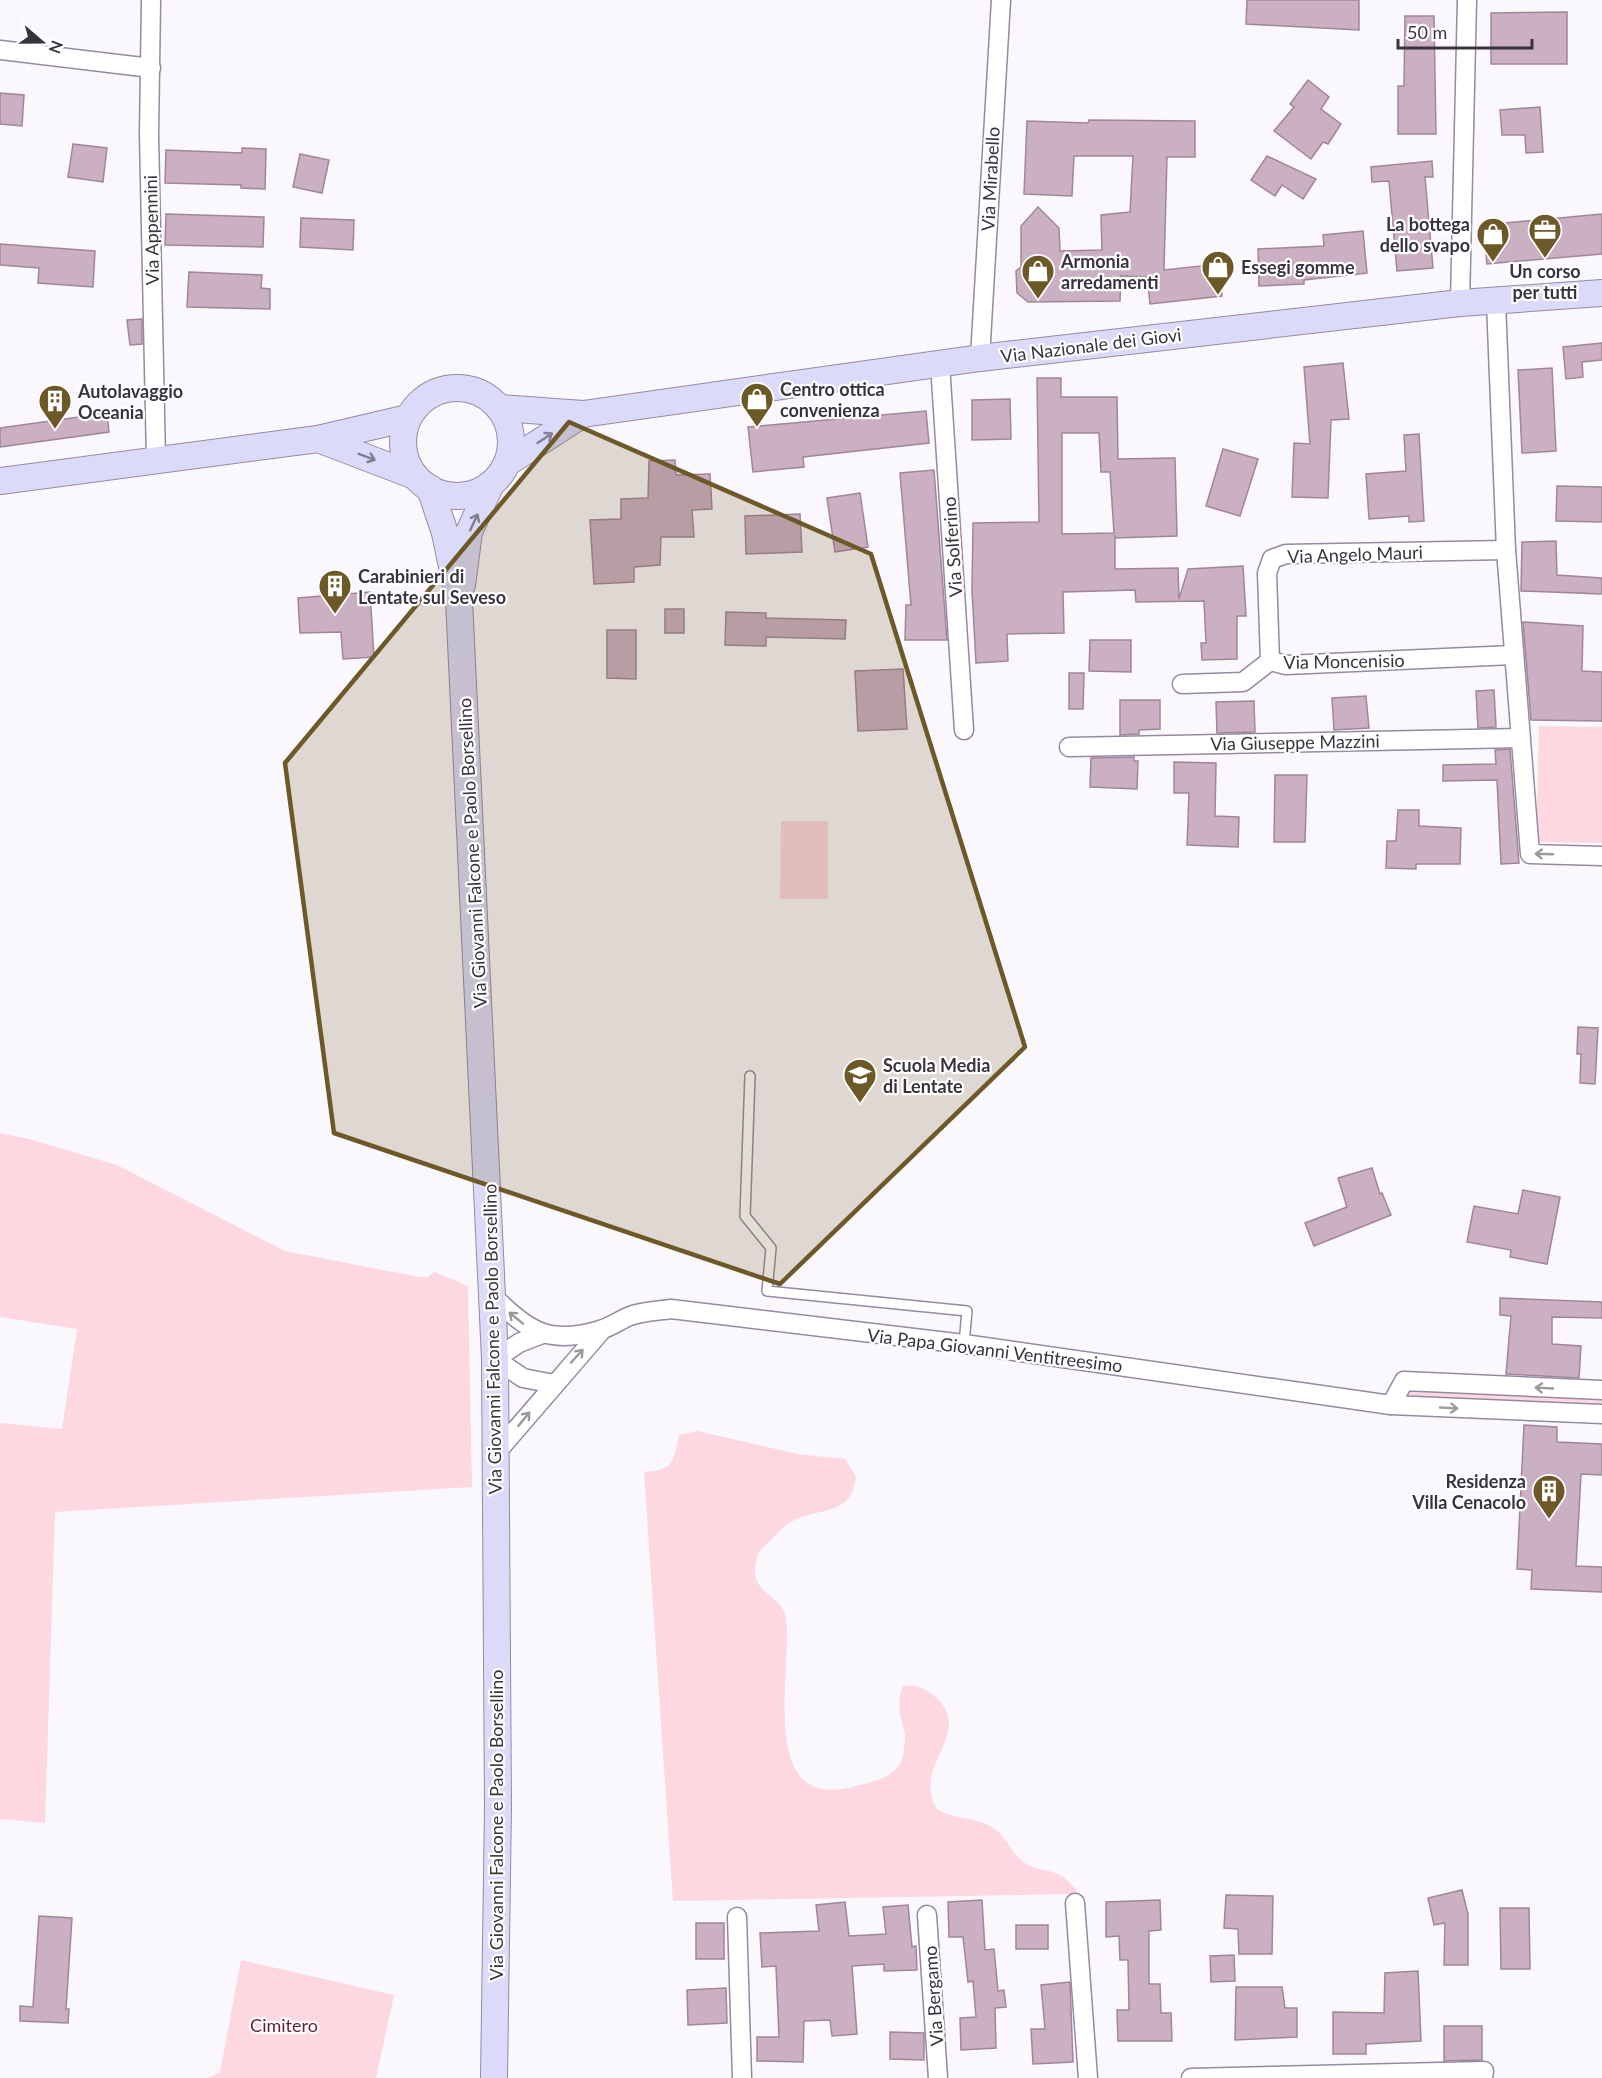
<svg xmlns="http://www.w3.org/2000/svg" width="1602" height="2078" viewBox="0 0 1602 2078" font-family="Lato,sans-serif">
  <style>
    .green { fill: #fdd8e0 }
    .building { fill: #cbb0c3; stroke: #a08698; stroke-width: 1.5; fill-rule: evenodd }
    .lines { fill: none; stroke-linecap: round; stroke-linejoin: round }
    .lane-casing { stroke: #9689a2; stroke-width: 12 }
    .street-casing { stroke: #9689a2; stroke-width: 21 }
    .secondary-casing { stroke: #9689a2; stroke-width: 28 }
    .lane { stroke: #fff; stroke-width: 9 }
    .street { stroke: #fff; stroke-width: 18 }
    .secondary { stroke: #dbdaf9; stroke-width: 26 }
    .oneway { stroke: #827e92 }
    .oneway2 { stroke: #9c999e }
    .marked { fill: #6d5827; fill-opacity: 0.2; stroke: #6d5827; stroke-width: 4.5; stroke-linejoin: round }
    .labels { text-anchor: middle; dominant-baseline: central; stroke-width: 4.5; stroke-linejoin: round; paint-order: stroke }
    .street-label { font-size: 18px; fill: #39333e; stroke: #fff }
    .poi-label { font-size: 18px; font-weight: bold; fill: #39333e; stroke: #fff; text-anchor: start }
    .park-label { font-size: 18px; fill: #681d36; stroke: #fff }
  </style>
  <rect width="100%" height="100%" fill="#faf7fd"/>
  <!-- green -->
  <g class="green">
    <path d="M1539,726L1602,727V843L1536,842Z"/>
    <path d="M781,821H828V899H780Z"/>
    <path d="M0,1133L29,1139L117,1165L285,1251L419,1277H428L434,1272L468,1286L472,1487L55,1512L45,1823L0,1819V1423L62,1429L77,1329L0,1317Z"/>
    <path d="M1406,1390L1602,1397V1407L1406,1398Z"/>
    <path d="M698,1431L797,1454L845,1459L856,1477C851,1516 822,1507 795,1520C785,1524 778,1532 771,1540C767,1544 761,1548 759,1553C742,1594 783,1593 786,1618C793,1672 755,1815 856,1786C879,1780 903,1776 904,1748C905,1741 906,1733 903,1726C899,1713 897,1698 903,1686C914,1684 925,1688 933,1695C978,1732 910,1765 937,1809C952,1819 970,1817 986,1824C1004,1831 1008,1848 1021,1860C1040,1877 1057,1861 1079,1894L673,1901L644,1472C675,1470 673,1461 679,1435Z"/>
    <path d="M241,1960L394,1995L376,2078H208L220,2072Z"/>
  </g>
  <!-- building -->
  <g class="building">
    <path d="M1247,0H1359V30L1246,24Z"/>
    <path d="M1567,12V64H1491V13Z"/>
    <path d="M1405,16H1434L1436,134H1398V86H1404Z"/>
    <path d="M1308,80L1329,97L1321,109L1341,124L1328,144L1323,142L1311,159L1274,131L1294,107L1290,104Z"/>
    <path d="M0,93L24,95L22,126L0,124Z"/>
    <path d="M1540,107L1543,152L1526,153L1525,135H1502L1500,110Z"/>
    <path d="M1089,120L1195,121V157H1167L1164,270L1219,264L1222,296L1150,304L1147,277L1121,276L1120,301L1028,302L1017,293L1016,271L1021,267V226L1038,207L1059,228L1060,251L1102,250L1101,215L1130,212L1133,156H1074L1072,196L1024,194L1027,121L1088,123Z"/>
    <path d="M73,144L107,148L103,182L68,177Z"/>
    <path d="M242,148L266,149L265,189L241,188V185L165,183L166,150L242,153Z"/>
    <path d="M300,154L329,160L322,193L293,187Z"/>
    <path d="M1267,156L1316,179L1303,199L1282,185L1275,196L1251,180Z"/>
    <path d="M1432,161L1433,177H1425L1433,268L1397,271L1389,181L1372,182L1371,167Z"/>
    <path d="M166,214L264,217L263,247L165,245Z"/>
    <path d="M1602,214V254L1487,264L1483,225Z"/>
    <path d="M301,218L354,220L353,250L300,247Z"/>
    <path d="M1363,231L1367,273L1304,280V284L1259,286L1258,249L1324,246L1323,235Z"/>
    <path d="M0,244L95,251L93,287L38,283L39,268L0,265Z"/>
    <path d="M189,272L262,275L261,288L270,289V309L187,307Z"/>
    <path d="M142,319V344L130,345L127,320Z"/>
    <path d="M1602,343V360L1582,362L1583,377L1566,379L1563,347Z"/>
    <path d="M1343,363L1349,419L1331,420L1328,498L1292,497L1294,443L1310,444L1304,367Z"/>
    <path d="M1552,368L1556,451L1522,453L1518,370Z"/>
    <path d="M1037,378H1061V397H1117L1118,459L1175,458L1177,536L1115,538V535V569L1178,568L1179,599L1188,569L1243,566L1246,616H1237V659L1202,660L1201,643H1206L1204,601L1136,602L1135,590L1063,592L1064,633L1007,634L1008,661L976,663L972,590L973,523L1039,522ZM1062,433H1099L1101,472H1110L1114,533L1062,534Z"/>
    <path d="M1010,399L1011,439L972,440V400Z"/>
    <path d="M926,411L929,443L803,457L804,467L753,472L748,427Z"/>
    <path d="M107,413L109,432L0,447V428Z"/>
    <path d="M1419,434L1424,521L1409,522V516L1369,519L1366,474L1406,471L1404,435Z"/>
    <path d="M1223,449L1258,459L1240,516L1206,506Z"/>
    <path d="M675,460L676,475L710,474L712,509L692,510L694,537H661L660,565L634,567V582L594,584L590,520L621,519V499L648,498L649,461Z"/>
    <path d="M934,470L947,640H905L906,605H911L900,473Z"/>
    <path d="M1557,486L1602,487V522L1556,521Z"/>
    <path d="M860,493L868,547L835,552L827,498Z"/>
    <path d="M800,514L802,552L746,554L745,516Z"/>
    <path d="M1556,541L1557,575L1602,578V594L1521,591L1522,542Z"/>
    <path d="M370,592L374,657L343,659L341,632L300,633L298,598Z"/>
    <rect x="665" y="609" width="19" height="24"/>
    <path d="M726,612L766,613V618L846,620L845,639L766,637V646L725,645Z"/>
    <path d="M1523,622L1583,626L1582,671L1602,672V721L1531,720Z"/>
    <path d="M607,630H636V679L607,678Z"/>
    <path d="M1090,640H1131V672L1089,671Z"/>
    <path d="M903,669L907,729L858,731L855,671Z"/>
    <path d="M1069,673H1084L1083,709H1069Z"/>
    <path d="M1494,690L1496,727L1478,728L1476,691Z"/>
    <path d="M1366,696L1369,728L1334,730L1332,698Z"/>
    <path d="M1120,700H1160V729L1139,730V734L1120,735Z"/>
    <path d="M1254,701L1255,732L1217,733L1216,702Z"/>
    <path d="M1510,749L1519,863L1501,864L1497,780L1443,781V765L1496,764L1495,750Z"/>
    <path d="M1134,757V761H1138L1137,789L1090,787L1091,758Z"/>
    <path d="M1174,762L1216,763L1215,816L1239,817L1238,847L1187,845L1189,793H1174Z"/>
    <path d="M1275,775H1307L1305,842H1274Z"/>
    <path d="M1398,810H1419V826L1461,828L1460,864H1416V869L1386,868L1387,841H1396Z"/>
    <path d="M1578,1027L1598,1028L1595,1084L1580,1083L1581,1054H1577Z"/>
    <path d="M1372,1168L1380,1194L1382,1193L1391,1215L1314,1246L1305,1223L1347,1207L1338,1178Z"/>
    <path d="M1523,1190L1560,1197L1547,1264L1510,1257L1511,1250L1467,1242L1474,1206L1518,1214Z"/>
    <path d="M1500,1298L1602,1302V1318L1552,1317V1344L1581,1346L1579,1378L1506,1374L1511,1316L1500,1315Z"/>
    <path d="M1524,1425L1557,1427V1442L1602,1444V1475L1581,1474L1576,1566L1602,1567V1592L1531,1589L1532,1570L1517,1569Z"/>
    <path d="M1462,1890L1468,1914V1965H1444L1445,1923L1434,1925L1428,1898Z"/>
    <path d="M1226,1895L1273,1896L1272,1954H1239L1238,1929L1224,1928Z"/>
    <path d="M982,1900L985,1950L994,1949L998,1991L1004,1990L1006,2007L995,2008L996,2048L961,2050L960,2018L976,2017L973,1981L968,1982L963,1937H949L948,1902Z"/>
    <path d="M1160,1900L1161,1930L1149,1931V1984H1160L1161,2013H1171L1172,2041H1118L1117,2010H1129L1128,1960H1120L1119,1936L1106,1937V1902Z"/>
    <path d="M845,1902L849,1936L886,1934L883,1907L908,1905L912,1947L916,1946L917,1970L884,1971V1964L852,1966L857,2034L832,2036L830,2020L804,2021L803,2062L757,2061V2037H779L776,1966L762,1967L760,1933L819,1931L816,1905Z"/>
    <path d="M1500,1908H1529L1530,1969H1501Z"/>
    <path d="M39,1916L72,1918L66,2009H69L68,2023L20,2021V2006L33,2007Z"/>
    <rect x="696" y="1923" width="28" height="36"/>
    <rect x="1016" y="1925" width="32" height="24"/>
    <path d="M1234,1955L1235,1981L1211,1982L1210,1956Z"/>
    <path d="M1418,1971L1421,2041L1366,2044V2054H1333V2012L1384,2013L1385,1973Z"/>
    <path d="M1070,1982L1073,2062L1033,2064L1031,2029H1045L1041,1985Z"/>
    <path d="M1236,1987H1282L1285,2008H1297V2037L1235,2040Z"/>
    <path d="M726,1988L727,2023L688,2025L687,1990Z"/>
    <path d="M1444,2026H1482V2060L1444,2061Z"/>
    <path d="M890,2032L924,2033V2060L890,2059Z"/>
  </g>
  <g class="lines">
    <!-- lane casing -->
    <g class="lane-casing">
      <path id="lane" d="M750,1076L745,1216L771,1248L767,1291L967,1311L964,1344"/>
    </g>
    <!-- street casing -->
    <g class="street-casing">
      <g id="street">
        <path d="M151,0L149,135L156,460"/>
        <path d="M0,50L151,68"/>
        <path d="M1496,302L1506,550L1530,854L1602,856"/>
        <path d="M1460,303L1467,0"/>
        <path d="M980,358L1001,0"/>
        <path d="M940,364L964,730"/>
        <path d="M1270,661L1267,573L1272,559L1286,554L1506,550"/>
        <path d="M1270,661L1286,665L1513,655"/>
        <path d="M1182,684L1243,682L1270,661"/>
        <path d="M1069,747L1520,738"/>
        <path d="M493,1296C528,1332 550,1345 600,1330C611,1327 620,1320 630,1316C642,1311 658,1311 671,1309L964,1344L1391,1405L1602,1414"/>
        <path d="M542,1334L519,1343L495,1359L523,1378L554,1384"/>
        <path d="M1391,1405L1404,1381L1602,1390"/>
        <path d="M495,1454L602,1330"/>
        <path d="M1075,1903L1088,2078"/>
        <path d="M927,1915L938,2078"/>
        <path d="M737,1917L742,2078"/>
        <path d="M1191,2078L1484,2071L1483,2078"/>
      </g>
    </g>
    <!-- secondary casing -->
    <g class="secondary-casing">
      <g id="secondary">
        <circle cx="457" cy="442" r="54"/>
        <path d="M500,408L583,414L980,358L1460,303L1602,293"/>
        <path d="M318,439L415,476"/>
        <path d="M507,463L583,414"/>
        <path d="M0,481L318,439L408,418"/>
        <path d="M430,488L445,533L459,600L495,1359L498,1807L494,2078"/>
        <path d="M462,585L469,532L491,484"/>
      </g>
    </g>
    <!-- lane -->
    <use href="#lane" class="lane"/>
    <!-- street -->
    <use href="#street" class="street"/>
    <!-- secondary -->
    <use href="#secondary" class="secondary"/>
  </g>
  <!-- one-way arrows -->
  <defs><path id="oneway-shaft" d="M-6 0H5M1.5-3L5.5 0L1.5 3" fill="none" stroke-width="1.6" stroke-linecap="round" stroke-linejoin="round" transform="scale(1.5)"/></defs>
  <g class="oneway">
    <use href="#oneway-shaft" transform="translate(545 438) rotate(-33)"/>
    <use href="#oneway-shaft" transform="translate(367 457) rotate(21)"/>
    <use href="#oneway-shaft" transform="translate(474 522) rotate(-65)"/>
  </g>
  <g class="oneway2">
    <use href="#oneway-shaft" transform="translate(1544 854) rotate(-178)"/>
    <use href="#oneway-shaft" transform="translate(516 1318) rotate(-141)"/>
    <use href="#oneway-shaft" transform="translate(577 1356) rotate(-48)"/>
    <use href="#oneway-shaft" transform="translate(1544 1388) rotate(-177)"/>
    <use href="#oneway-shaft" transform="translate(1449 1408) rotate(3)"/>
    <use href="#oneway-shaft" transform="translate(524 1419) rotate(-51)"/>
  </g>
  <!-- marked area -->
  <path class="marked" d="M569,422L871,554L1025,1047L780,1284L334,1133L285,763Z"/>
  <!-- icons -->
  <defs>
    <g id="office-pin" transform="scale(1.725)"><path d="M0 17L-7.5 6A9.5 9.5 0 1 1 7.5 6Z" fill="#6d5827" stroke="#fff"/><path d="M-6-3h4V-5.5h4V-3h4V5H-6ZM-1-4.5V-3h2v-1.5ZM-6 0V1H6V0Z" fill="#fff"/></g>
    <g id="shop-pin" transform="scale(1.725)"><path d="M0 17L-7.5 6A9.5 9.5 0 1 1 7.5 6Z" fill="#6d5827" stroke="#fff"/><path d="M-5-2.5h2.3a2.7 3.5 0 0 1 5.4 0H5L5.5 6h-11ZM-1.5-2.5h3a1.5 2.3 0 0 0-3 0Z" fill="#fff"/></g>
    <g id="building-pin" transform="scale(1.725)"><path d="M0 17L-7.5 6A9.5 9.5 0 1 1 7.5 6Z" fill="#6d5827" stroke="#fff"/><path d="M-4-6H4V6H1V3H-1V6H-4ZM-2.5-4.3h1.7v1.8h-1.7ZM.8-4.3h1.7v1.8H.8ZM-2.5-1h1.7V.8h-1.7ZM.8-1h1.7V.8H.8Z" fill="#fff"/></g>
    <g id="school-pin" transform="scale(1.725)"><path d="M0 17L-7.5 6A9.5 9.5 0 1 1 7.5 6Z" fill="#6d5827" stroke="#fff"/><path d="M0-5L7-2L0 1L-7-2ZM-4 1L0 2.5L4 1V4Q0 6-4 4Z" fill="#fff"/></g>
  </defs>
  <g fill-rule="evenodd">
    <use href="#office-pin" x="1545" y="230"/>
    <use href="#shop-pin" x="1493" y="234"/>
    <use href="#shop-pin" x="1218" y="267"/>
    <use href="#shop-pin" x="1038" y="271"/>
    <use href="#shop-pin" x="757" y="399"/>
    <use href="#building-pin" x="55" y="401"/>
    <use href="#building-pin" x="335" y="586"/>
    <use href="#school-pin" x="860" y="1075"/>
    <use href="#building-pin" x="1549" y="1491"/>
  </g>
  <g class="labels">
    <!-- street labels -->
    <g class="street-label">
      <text transform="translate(990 179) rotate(-87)">Via Mirabello</text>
      <text transform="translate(151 230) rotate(-91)">Via Appennini</text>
      <text transform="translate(1091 345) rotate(-7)">Via Nazionale dei Giovi</text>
      <text transform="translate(952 547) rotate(-94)">Via Solferino</text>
      <text transform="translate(1355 554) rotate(-2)">Via Angelo Mauri</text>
      <text transform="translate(1344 661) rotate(-1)">Via Moncenisio</text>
      <text transform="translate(1295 742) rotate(-1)">Via Giuseppe Mazzini</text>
      <text transform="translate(472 853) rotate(-93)">Via Giovanni Falcone e Paolo Borsellino</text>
      <text transform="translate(492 1339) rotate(-91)">Via Giovanni Falcone e Paolo Borsellino</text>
      <text transform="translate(995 1350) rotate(7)">Via Papa Giovanni Ventitreesimo</text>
      <text transform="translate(496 1825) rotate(-90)">Via Giovanni Falcone e Paolo Borsellino</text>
      <text transform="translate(933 1996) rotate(-94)">Via Bergamo</text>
    </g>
    <!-- poi labels -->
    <g class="poi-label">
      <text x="1470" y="224" text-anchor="end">La bottega<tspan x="1470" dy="21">dello svapo</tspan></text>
      <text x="1061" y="261">Armonia<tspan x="1061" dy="21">arredamenti</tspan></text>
      <text x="1241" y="267">Essegi gomme</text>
      <text x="1545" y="271" text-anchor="middle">Un corso<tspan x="1545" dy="21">per tutti</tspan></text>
      <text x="780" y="389">Centro ottica<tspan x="780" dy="21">convenienza</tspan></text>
      <text x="78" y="391">Autolavaggio<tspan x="78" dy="21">Oceania</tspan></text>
      <text x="358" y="576">Carabinieri di<tspan x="358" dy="21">Lentate sul Seveso</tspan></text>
      <text x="883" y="1065">Scuola Media<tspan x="883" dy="21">di Lentate</tspan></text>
      <text x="1526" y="1481" text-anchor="end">Residenza<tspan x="1526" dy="21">Villa Cenacolo</tspan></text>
    </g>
    <!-- park labels -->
    <g class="park-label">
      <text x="284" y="2025">Cimitero</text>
    </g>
  </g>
  <!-- north arrow -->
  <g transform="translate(42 42) rotate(110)" stroke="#ffffff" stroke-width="4.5" paint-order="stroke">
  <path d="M0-4.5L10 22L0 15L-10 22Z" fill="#39333e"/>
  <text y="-9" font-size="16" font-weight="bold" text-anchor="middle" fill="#39333e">N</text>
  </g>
  <!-- scale -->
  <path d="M1398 39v9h134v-9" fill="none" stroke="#39333e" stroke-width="3"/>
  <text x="1407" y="39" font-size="18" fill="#39333e" stroke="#ffffff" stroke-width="4.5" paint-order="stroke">50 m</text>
</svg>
